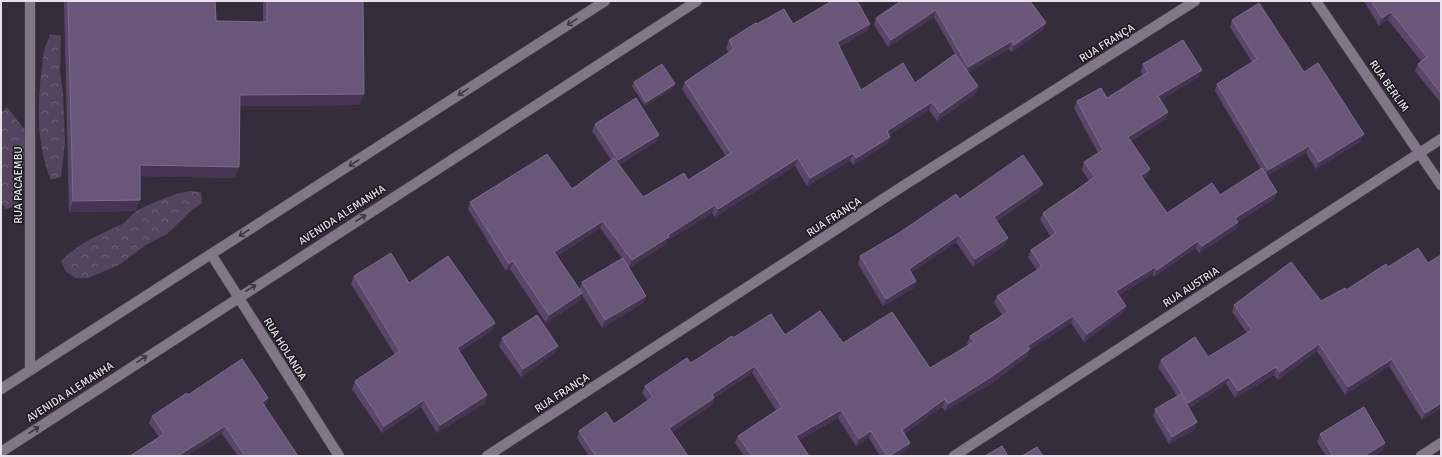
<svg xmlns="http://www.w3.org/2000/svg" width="1442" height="457" viewBox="0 0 1442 457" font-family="Signika,sans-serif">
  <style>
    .forest { fill: url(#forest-crowns) }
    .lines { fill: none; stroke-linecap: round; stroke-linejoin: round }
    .minor-casing { stroke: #524a57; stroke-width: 11 }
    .minor { stroke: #817788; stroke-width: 10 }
    .wall { fill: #5c456b; fill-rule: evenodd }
    .shaded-wall { fill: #463452 }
    .building { fill: #6a5679; stroke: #7e6c8b }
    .oneway { stroke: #3f3943 }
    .labels { text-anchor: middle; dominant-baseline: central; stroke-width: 3; stroke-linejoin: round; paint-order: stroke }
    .street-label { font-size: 11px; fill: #e7e2ec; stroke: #1b171e }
  </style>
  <defs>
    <pattern id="forest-crowns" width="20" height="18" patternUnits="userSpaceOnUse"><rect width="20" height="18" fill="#53455d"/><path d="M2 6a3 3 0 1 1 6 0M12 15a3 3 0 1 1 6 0" fill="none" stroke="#6c6074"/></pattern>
  </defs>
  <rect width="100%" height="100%" fill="#352d3c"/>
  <!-- forest -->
  <g class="forest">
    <path d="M50,34L61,36L60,71L63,94L65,142L61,177L51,180C34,139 38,93 44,51C45,45 49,40 50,34Z"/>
    <path d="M7,107L29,135L22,172L21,196L16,206L5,209L1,201V113Z"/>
    <path d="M190,191L201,192L202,203L192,210L167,234L146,245L119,265L88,278H76L66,272L61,261C79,242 100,235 122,224C128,221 132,213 138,210C154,202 173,194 190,191Z"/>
  </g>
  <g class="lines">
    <!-- minor casing -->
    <g class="minor-casing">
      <g id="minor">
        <path d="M30,1V370"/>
        <path d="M1316,1L1441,185"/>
        <path d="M211,254L339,456"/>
        <path d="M1,389L605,1"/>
        <path d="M1,452L697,1"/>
        <path d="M487,456L903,186L1195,1"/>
        <path d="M954,456L1441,139"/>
        <path d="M1421,456L1441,443"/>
      </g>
    </g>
    <!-- minor -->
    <use href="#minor" class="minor"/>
  </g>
  <!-- wall -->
  <g class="wall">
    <path d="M64,1H215L216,21L263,22V1H363L360,105L240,106L239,167L235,178L140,176L136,211L69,212Z"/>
    <path d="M901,1L1046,23L1043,30L1012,52L1009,49L968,72L976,94L937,121L929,110L889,135L890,137L887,144L853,165L850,161L807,186L795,166L715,217L712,213L667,241L666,244L629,268L646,296L643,303L602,328L581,293L579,301L546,323L510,269L506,271L468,209L470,202L572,189L611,160L592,131L595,124L659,135L656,142L619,165L643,197L688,180L726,156L682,89L685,82L729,53L726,48L729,40L757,24H870L867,31L839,47L861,90L915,83L955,54L934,17L888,47L874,25L876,18ZM600,228L622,258L582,282L579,290L557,256Z"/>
    <path d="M1364,1H1441V101L1440,102L1415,71L1418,64L1421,61L1388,20L1379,26Z"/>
    <path d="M1232,20L1304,72L1361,141L1316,169L1306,153L1267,176L1277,192L1274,199L1238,222L1236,229L1199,253L1196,248L1154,277L1153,274L1119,295L1126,306L1123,313L1084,342L1071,323L1029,350L1027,357L989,385L945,411L942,407L904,434L910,443L907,450L898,456H880L869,438L856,446L838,418L799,440L809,456H744L735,443L738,436L776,410L752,373L714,398L712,405L672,432L688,456H589L577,438L579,431L614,424L648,401L642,393L645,386L691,363L733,338L785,335L843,343L930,368L968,345L967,344L970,336L1002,315L994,303L997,296L1037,270L1028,257L1031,250L1051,237L1040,220L1043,213L1089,181L1082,170L1084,162L1098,153L1074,108L1077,101L1107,98L1143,76L1141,72L1143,64L1199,77L1161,100L1168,112L1166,119L1131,141L1147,177L1143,179L1167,213L1220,195L1261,169L1215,91L1217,84L1252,62L1230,27Z"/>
    <path d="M634,82L673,88L645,106L632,86Z"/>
    <path d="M1040,191L997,221L1005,245L973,267L956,242L911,273L916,281L914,288L883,306L858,264L860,256L960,199Z"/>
    <path d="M1441,255V408L1422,420L1389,366L1345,395L1317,351L1278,380L1274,375L1235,398L1226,384L1189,408L1197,422L1194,430L1169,444L1153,416L1155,409L1177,396L1158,367L1161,360L1208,357L1247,333L1232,312L1234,305L1321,301L1346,290L1388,267L1428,263Z"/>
    <path d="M354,276L409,283L495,323L492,330L459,352L485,403L437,433L421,407L382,433L352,389L355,381L395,355L351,284Z"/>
    <path d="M502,338L558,346L555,353L521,377L499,346Z"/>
    <path d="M188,395L268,398L265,405L264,406L298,456H238L222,434L159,437L149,423L152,416Z"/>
    <path d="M1320,434L1385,443L1383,450L1373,456H1326L1317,442Z"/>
  </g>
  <!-- shaded-wall -->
  <g class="shaded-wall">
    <path d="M491,1H533L490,2Z"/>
    <path d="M936,10L934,17L888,47L891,40Z"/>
    <path d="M1391,12L1388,20L1379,26L1382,18Z"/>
    <path d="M1046,23L1043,30L1012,52L1014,45Z"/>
    <path d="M870,24L867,31L834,50L837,42Z"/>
    <path d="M1012,41L1009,49L966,74L968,67Z"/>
    <path d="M1202,70L1199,77L1156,103L1158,96Z"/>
    <path d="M675,84L673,88L645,106L646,102Z"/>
    <path d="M978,86L976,94L937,121L940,113Z"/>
    <path d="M364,94L360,105L236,106L240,95Z"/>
    <path d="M932,102L929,110L884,139L887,131Z"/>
    <path d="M1168,112L1166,119L1125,144L1128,137Z"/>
    <path d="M1364,134L1361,141L1316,169L1319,162Z"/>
    <path d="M659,135L656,142L615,167L618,160Z"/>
    <path d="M890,137L887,144L853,165L856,158Z"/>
    <path d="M1309,146L1306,153L1265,178L1268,170Z"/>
    <path d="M853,153L850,161L807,186L810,178Z"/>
    <path d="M798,158L795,166L715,217L718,209Z"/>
    <path d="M140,165L239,167L235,178L135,176Z"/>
    <path d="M1150,169L1147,177L1138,183L1141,176Z"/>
    <path d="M1043,184L1040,191L991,224L994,217Z"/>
    <path d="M1277,192L1274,199L1233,225L1235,218Z"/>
    <path d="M140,200L136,211L69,212L73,201Z"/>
    <path d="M715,205L712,213L667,241L666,244L629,268L632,260L668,235Z"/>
    <path d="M603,221L600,228L551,259L554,252Z"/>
    <path d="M1238,222L1236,229L1199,253L1202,246Z"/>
    <path d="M959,235L956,242L907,276L909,269Z"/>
    <path d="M1008,238L1005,245L973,267L975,259Z"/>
    <path d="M1198,241L1196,248L1154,277L1157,270Z"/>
    <path d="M513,261L510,269L506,271L509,264Z"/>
    <path d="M1155,267L1153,274L1113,299L1116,291Z"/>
    <path d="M916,281L914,288L883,306L886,299Z"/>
    <path d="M582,293L579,301L546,323L549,315Z"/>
    <path d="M646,296L643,303L602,328L605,320Z"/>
    <path d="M1126,306L1123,313L1084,342L1087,334Z"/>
    <path d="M1073,316L1071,323L1029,350L1027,357L989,385L945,411L948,404L1027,346Z"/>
    <path d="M495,323L492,330L454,355L457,348Z"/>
    <path d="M1319,344L1317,351L1278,380L1280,372Z"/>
    <path d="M558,346L555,353L521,377L523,369Z"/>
    <path d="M1392,359L1389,366L1345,395L1348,387Z"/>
    <path d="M755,366L752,373L714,398L712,405L666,436L669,428L712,394Z"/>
    <path d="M1276,367L1274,375L1235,398L1238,391Z"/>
    <path d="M1229,377L1226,384L1186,410L1188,403Z"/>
    <path d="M487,395L485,403L437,433L440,425Z"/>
    <path d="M268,398L265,405L259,410L262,402Z"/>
    <path d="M945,399L942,407L899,437L902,430Z"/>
    <path d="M424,400L421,407L382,433L384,426Z"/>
    <path d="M1441,403V408L1422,420L1425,413Z"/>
    <path d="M841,410L838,418L793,444L796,436Z"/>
    <path d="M1197,422L1194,430L1169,444L1172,437Z"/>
    <path d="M225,426L222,434L187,456H178Z"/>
    <path d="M871,431L869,438L856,446L859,439Z"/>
    <path d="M910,443L907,450L898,456H889Z"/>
    <path d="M1385,443L1383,450L1373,456H1364Z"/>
  </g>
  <!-- building -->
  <g class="building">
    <path d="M68,1H215L216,21L267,22V1H363L364,94L240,95L239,167L140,165V200L73,201Z"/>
    <path d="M832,1H857L870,24L837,42L861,90L903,63L915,83L955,54L978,86L940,113L932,102L887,131L890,137L856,158L853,153L810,178L798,158L718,209L715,205L668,235L669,237L632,260L603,221L554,252L582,293L549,315L513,261L509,264L470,202L547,154L572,189L614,158L643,197L684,173L688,180L731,153L685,82L734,49L729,40L756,23L757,24L784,9L793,24Z"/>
    <path d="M901,1H1030L1046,23L1014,45L1012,41L968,67L936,10L891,40L876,18Z"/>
    <path d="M1371,1H1441V93L1418,64L1427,57L1391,12L1382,18Z"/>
    <path d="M1259,3L1304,72L1318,63L1364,134L1319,162L1309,146L1268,170L1217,84L1257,59L1232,20Z"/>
    <path d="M1183,40L1202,70L1158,96L1168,112L1128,137L1150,169L1141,176L1167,213L1212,183L1220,195L1262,168L1277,192L1235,218L1238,222L1202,246L1198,241L1157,270L1155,267L1116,291L1126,306L1087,334L1073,316L1027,346L1030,349L991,377L948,404L945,399L902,430L910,443L889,456H887L871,431L859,439L841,410L796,436L809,456H752L738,436L782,407L755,366L712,394L714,398L669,428L688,456H596L579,431L606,412L614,424L653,397L645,386L687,358L691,363L732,336L733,338L771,314L785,335L820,311L843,343L892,312L930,368L974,342L970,336L1008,312L997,296L1042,267L1031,250L1056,233L1043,213L1095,177L1084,162L1103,150L1077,101L1101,88L1107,98L1148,72L1143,64Z"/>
    <path d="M662,64L675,84L646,102L634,82Z"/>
    <path d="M636,98L659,135L618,160L595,124Z"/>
    <path d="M1023,155L1043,184L994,217L1008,238L975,259L959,235L909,269L916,281L886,299L860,256L899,233L956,194L960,199Z"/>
    <path d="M1418,248L1428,263L1441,255V403L1425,413L1392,359L1348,387L1319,344L1280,372L1276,367L1238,391L1229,377L1188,403L1161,360L1195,337L1208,357L1252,330L1234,305L1291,262L1321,301L1345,288L1346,290L1386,264L1388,267Z"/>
    <path d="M391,253L409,283L448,256L495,323L457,348L487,395L440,425L424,400L384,426L355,381L400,351L354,276Z"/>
    <path d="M623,258L646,296L605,320L582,282Z"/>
    <path d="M537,315L558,346L523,369L502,338Z"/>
    <path d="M242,359L268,398L262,402L298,456H245L225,426L178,456H130L164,434L152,416L187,393L188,395Z"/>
    <path d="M1181,394L1197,422L1172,437L1155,409Z"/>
    <path d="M1364,407L1385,443L1364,456H1333L1320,434Z"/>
    <path d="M1002,446L1008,456H985Z"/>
    <path d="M1037,447L1043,456H1022Z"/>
  </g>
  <!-- one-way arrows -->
  <defs><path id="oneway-shaft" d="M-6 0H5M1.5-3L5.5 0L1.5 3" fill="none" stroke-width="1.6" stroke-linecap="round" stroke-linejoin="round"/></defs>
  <g class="oneway">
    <use href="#oneway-shaft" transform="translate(572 22) rotate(147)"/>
    <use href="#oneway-shaft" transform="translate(463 92) rotate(147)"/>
    <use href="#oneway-shaft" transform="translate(354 163) rotate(147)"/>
    <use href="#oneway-shaft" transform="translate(361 218) rotate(-33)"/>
    <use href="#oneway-shaft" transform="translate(244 233) rotate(147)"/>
    <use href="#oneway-shaft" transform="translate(251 288) rotate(-33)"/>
    <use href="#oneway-shaft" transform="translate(142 359) rotate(-33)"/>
    <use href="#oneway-shaft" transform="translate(34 430) rotate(-33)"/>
  </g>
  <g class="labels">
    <!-- street labels -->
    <g class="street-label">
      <text transform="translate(1107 43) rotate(-32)">RUA FRANÇA</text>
      <text transform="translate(1389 86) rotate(55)">RUA BERLIM</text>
      <text transform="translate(18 185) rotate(-90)">RUA PACAEMBU</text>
      <text transform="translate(342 215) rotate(-33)">AVENIDA ALEMANHA</text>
      <text transform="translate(834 217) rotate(-33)">RUA FRANÇA</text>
      <text transform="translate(1191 287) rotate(-33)">RUA AUSTRIA</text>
      <text transform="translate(285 349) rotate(58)">RUA HOLANDA</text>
      <text transform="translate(70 392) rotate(-33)">AVENIDA ALEMANHA</text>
      <text transform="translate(562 393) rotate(-33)">RUA FRANÇA</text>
    </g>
  </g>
  <!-- border -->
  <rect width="1442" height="457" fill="none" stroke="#e7e2ec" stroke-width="4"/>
</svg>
